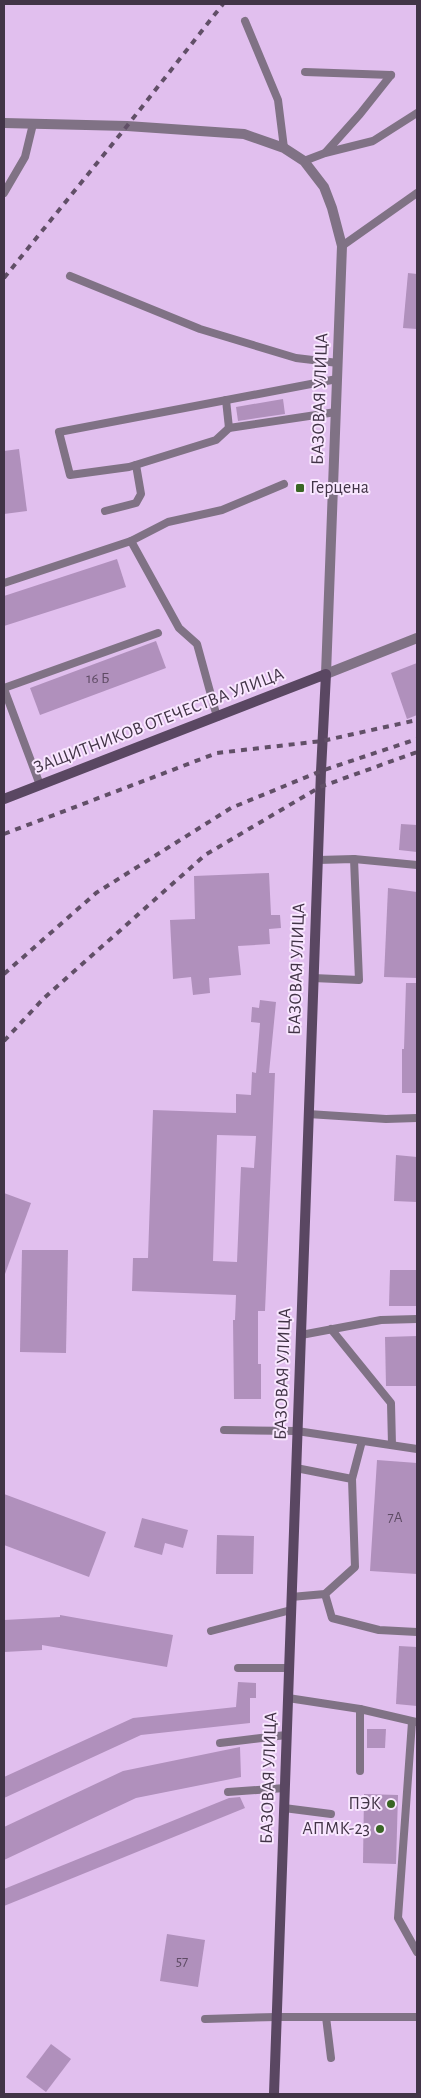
<svg xmlns="http://www.w3.org/2000/svg" width="421" height="2098" viewBox="0 0 421 2098" font-family="'Alegreya Sans',sans-serif">
  <style>
    .building { fill: #b090bc; fill-rule: evenodd }
    .lines { fill: none; stroke-linecap: round; stroke-linejoin: round }
    .service { stroke: #807285; stroke-width: 8 }
    .minor { stroke: #807285; stroke-width: 10 }
    .tertiary { stroke: #807285; stroke-width: 10 }
    .secondary { stroke: #5a4762; stroke-width: 10 }
    .rail { stroke: #614f67; stroke-width: 4; stroke-dasharray: 6 6; stroke-linecap: butt }
    .poi-dot { fill: #396624; stroke: #f9e7ff; stroke-width: 2 }
    .labels { text-anchor: middle; dominant-baseline: central; stroke-width: 4; stroke-linejoin: round; paint-order: stroke }
    .number-label { font-size: 15px; fill: #5e4b64 }
    .street-label { font-size: 18px; fill: #423447; stroke: #f9e7ff }
    .poi-label { font-size: 18px; fill: #423447; stroke: #f9e7ff; text-anchor: end }
  </style>
  <rect width="100%" height="100%" fill="#e1bfee"/>
  <!-- building -->
  <g class="building">
    <path d="M408,273L417,274V329L403,328Z"/>
    <path d="M283,399L285,414L238,421L236,407Z"/>
    <path d="M19,449L27,511L4,514V451Z"/>
    <path d="M117,559L126,587L4,626V596Z"/>
    <path d="M156,641L166,668L40,715L30,688Z"/>
    <path d="M417,663V715L407,719L391,673Z"/>
    <path d="M401,824L417,825V852L399,850Z"/>
    <path d="M269,873L271,915H280L281,928L269,929L270,944L238,946L241,975L209,978L210,993L193,995L191,977L173,979L170,920L195,919L194,876Z"/>
    <path d="M388,888L417,892V978L384,977Z"/>
    <path d="M406,983H417V1093H402V1049H404Z"/>
    <path d="M260,1000L276,1002L269,1073H275L265,1311H258V1364H261V1399H234L233,1320H235L236,1295L132,1291L133,1258H148L153,1110L236,1113V1094L251,1095L252,1072L256,1073L260,1023L251,1022L252,1007L259,1008ZM217,1135L256,1136L254,1168L241,1167L237,1262L213,1261Z"/>
    <path d="M396,1155L417,1157V1202L394,1201Z"/>
    <path d="M4,1193L31,1203L5,1274H4Z"/>
    <path d="M22,1250H68L66,1353L20,1352Z"/>
    <path d="M390,1270H417V1306H389Z"/>
    <path d="M417,1336V1386H386L385,1337Z"/>
    <path d="M377,1460L417,1463V1574L370,1571Z"/>
    <path d="M4,1494L106,1532L89,1577L4,1545Z"/>
    <path d="M142,1518L188,1530L183,1548L165,1543L162,1555L134,1547Z"/>
    <path d="M217,1535L254,1536L253,1574H216Z"/>
    <path d="M60,1615L173,1635L167,1667L42,1645V1650L4,1652V1620L60,1617Z"/>
    <path d="M399,1646L417,1647V1706L396,1704Z"/>
    <path d="M238,1682L256,1683V1698H250V1723L141,1735L4,1798V1777L133,1718L236,1707Z"/>
    <path d="M367,1729H386L385,1748H367Z"/>
    <path d="M240,1747L241,1777L136,1798L4,1860V1827L123,1771Z"/>
    <path d="M364,1794L398,1795L396,1864L363,1863Z"/>
    <path d="M240,1797L245,1808L4,1906V1889L229,1798Z"/>
    <path d="M167,1934L205,1940L198,1987L160,1981Z"/>
    <path d="M51,2044L71,2059L46,2092L26,2077Z"/>
  </g>
  <g class="lines">
    <!-- service -->
    <g class="service">
      <path d="M245,21L278,100L284,148"/>
      <path d="M305,72L391,75"/>
      <path d="M326,152L360,114L391,75"/>
      <path d="M304,161L325,153L373,141L417,113"/>
      <path d="M4,193L25,157L33,124"/>
      <path d="M342,246L417,193"/>
      <path d="M70,276L200,329L296,358L338,363"/>
      <path d="M226,400L229,428"/>
      <path d="M336,412L229,428L216,440L129,467L70,475L59,432L337,379"/>
      <path d="M105,511L136,503L141,494L136,465"/>
      <path d="M131,541L179,628L197,644L217,717"/>
      <path d="M4,583L131,541L168,522L222,510L284,484"/>
      <path d="M4,688L158,633"/>
      <path d="M4,689L40,785"/>
      <path d="M318,860L354,859L417,865"/>
      <path d="M313,978L359,980L354,859"/>
      <path d="M308,1114L386,1119L417,1118"/>
      <path d="M331,1329L391,1403L392,1445"/>
      <path d="M301,1335L381,1320L417,1319"/>
      <path d="M224,1430L297,1431L417,1449"/>
      <path d="M352,1479L362,1441"/>
      <path d="M325,1594L332,1618L379,1630L417,1632"/>
      <path d="M291,1597L325,1594L355,1567L352,1479L296,1468"/>
      <path d="M211,1631L291,1610"/>
      <path d="M238,1668H289"/>
      <path d="M288,1698L360,1709L416,1722"/>
      <path d="M412,1722L398,1918L417,1952"/>
      <path d="M220,1743L286,1735"/>
      <path d="M360,1771V1709"/>
      <path d="M228,1792L285,1788"/>
      <path d="M284,1808L331,1814"/>
      <path d="M326,2017L331,2058"/>
      <path d="M205,2019L276,2017H417"/>
    </g>
    <!-- minor -->
    <path class="minor" d="M326,674L417,638"/>
    <!-- tertiary -->
    <path class="tertiary" d="M4,123L127,126L244,134L284,148L304,161L324,187L332,208L342,246L326,674"/>
    <!-- secondary -->
    <path class="secondary" d="M4,799L326,674L321,771L274,2094"/>
    <!-- rail -->
    <g class="rail">
      <path d="M4,278L127,126L223,4"/>
      <path d="M4,834L217,753L322,741L417,720"/>
      <path d="M4,974L96,893L231,808L321,771L417,739"/>
      <path d="M4,1041L44,998L205,855L320,787L417,752"/>
    </g>
  </g>
  <!-- markers -->
  <g class="poi-dot">
    <rect x="295" y="483" width="10" height="10" rx="2.5"/>
    <circle cx="391" cy="1804" r="5"/>
    <circle cx="380" cy="1829" r="5"/>
  </g>
  <g class="labels">
    <!-- number labels -->
    <g class="number-label">
      <text x="98" y="678">16 Б</text>
      <text x="395" y="1517">7А</text>
      <text x="182" y="1961">57</text>
    </g>
    <!-- street labels -->
    <g class="street-label">
      <text transform="translate(320 399) rotate(-88)">БАЗОВАЯ УЛИЦА</text>
      <text transform="translate(159 721) rotate(-21)">ЗАЩИТНИКОВ ОТЕЧЕСТВА УЛИЦА</text>
      <text transform="translate(297 969) rotate(-88)">БАЗОВАЯ УЛИЦА</text>
      <text transform="translate(283 1374) rotate(-88)">БАЗОВАЯ УЛИЦА</text>
      <text transform="translate(269 1778) rotate(-88)">БАЗОВАЯ УЛИЦА</text>
    </g>
    <!-- poi labels -->
    <g class="poi-label">
      <text x="310" y="488" text-anchor="start">Герцена</text>
      <text x="381" y="1804">ПЭК</text>
      <text x="370" y="1829">АПМК-23</text>
    </g>
  </g>
  <!-- border -->
  <rect width="421" height="2098" fill="none" stroke="#423447" stroke-width="10"/>
</svg>
